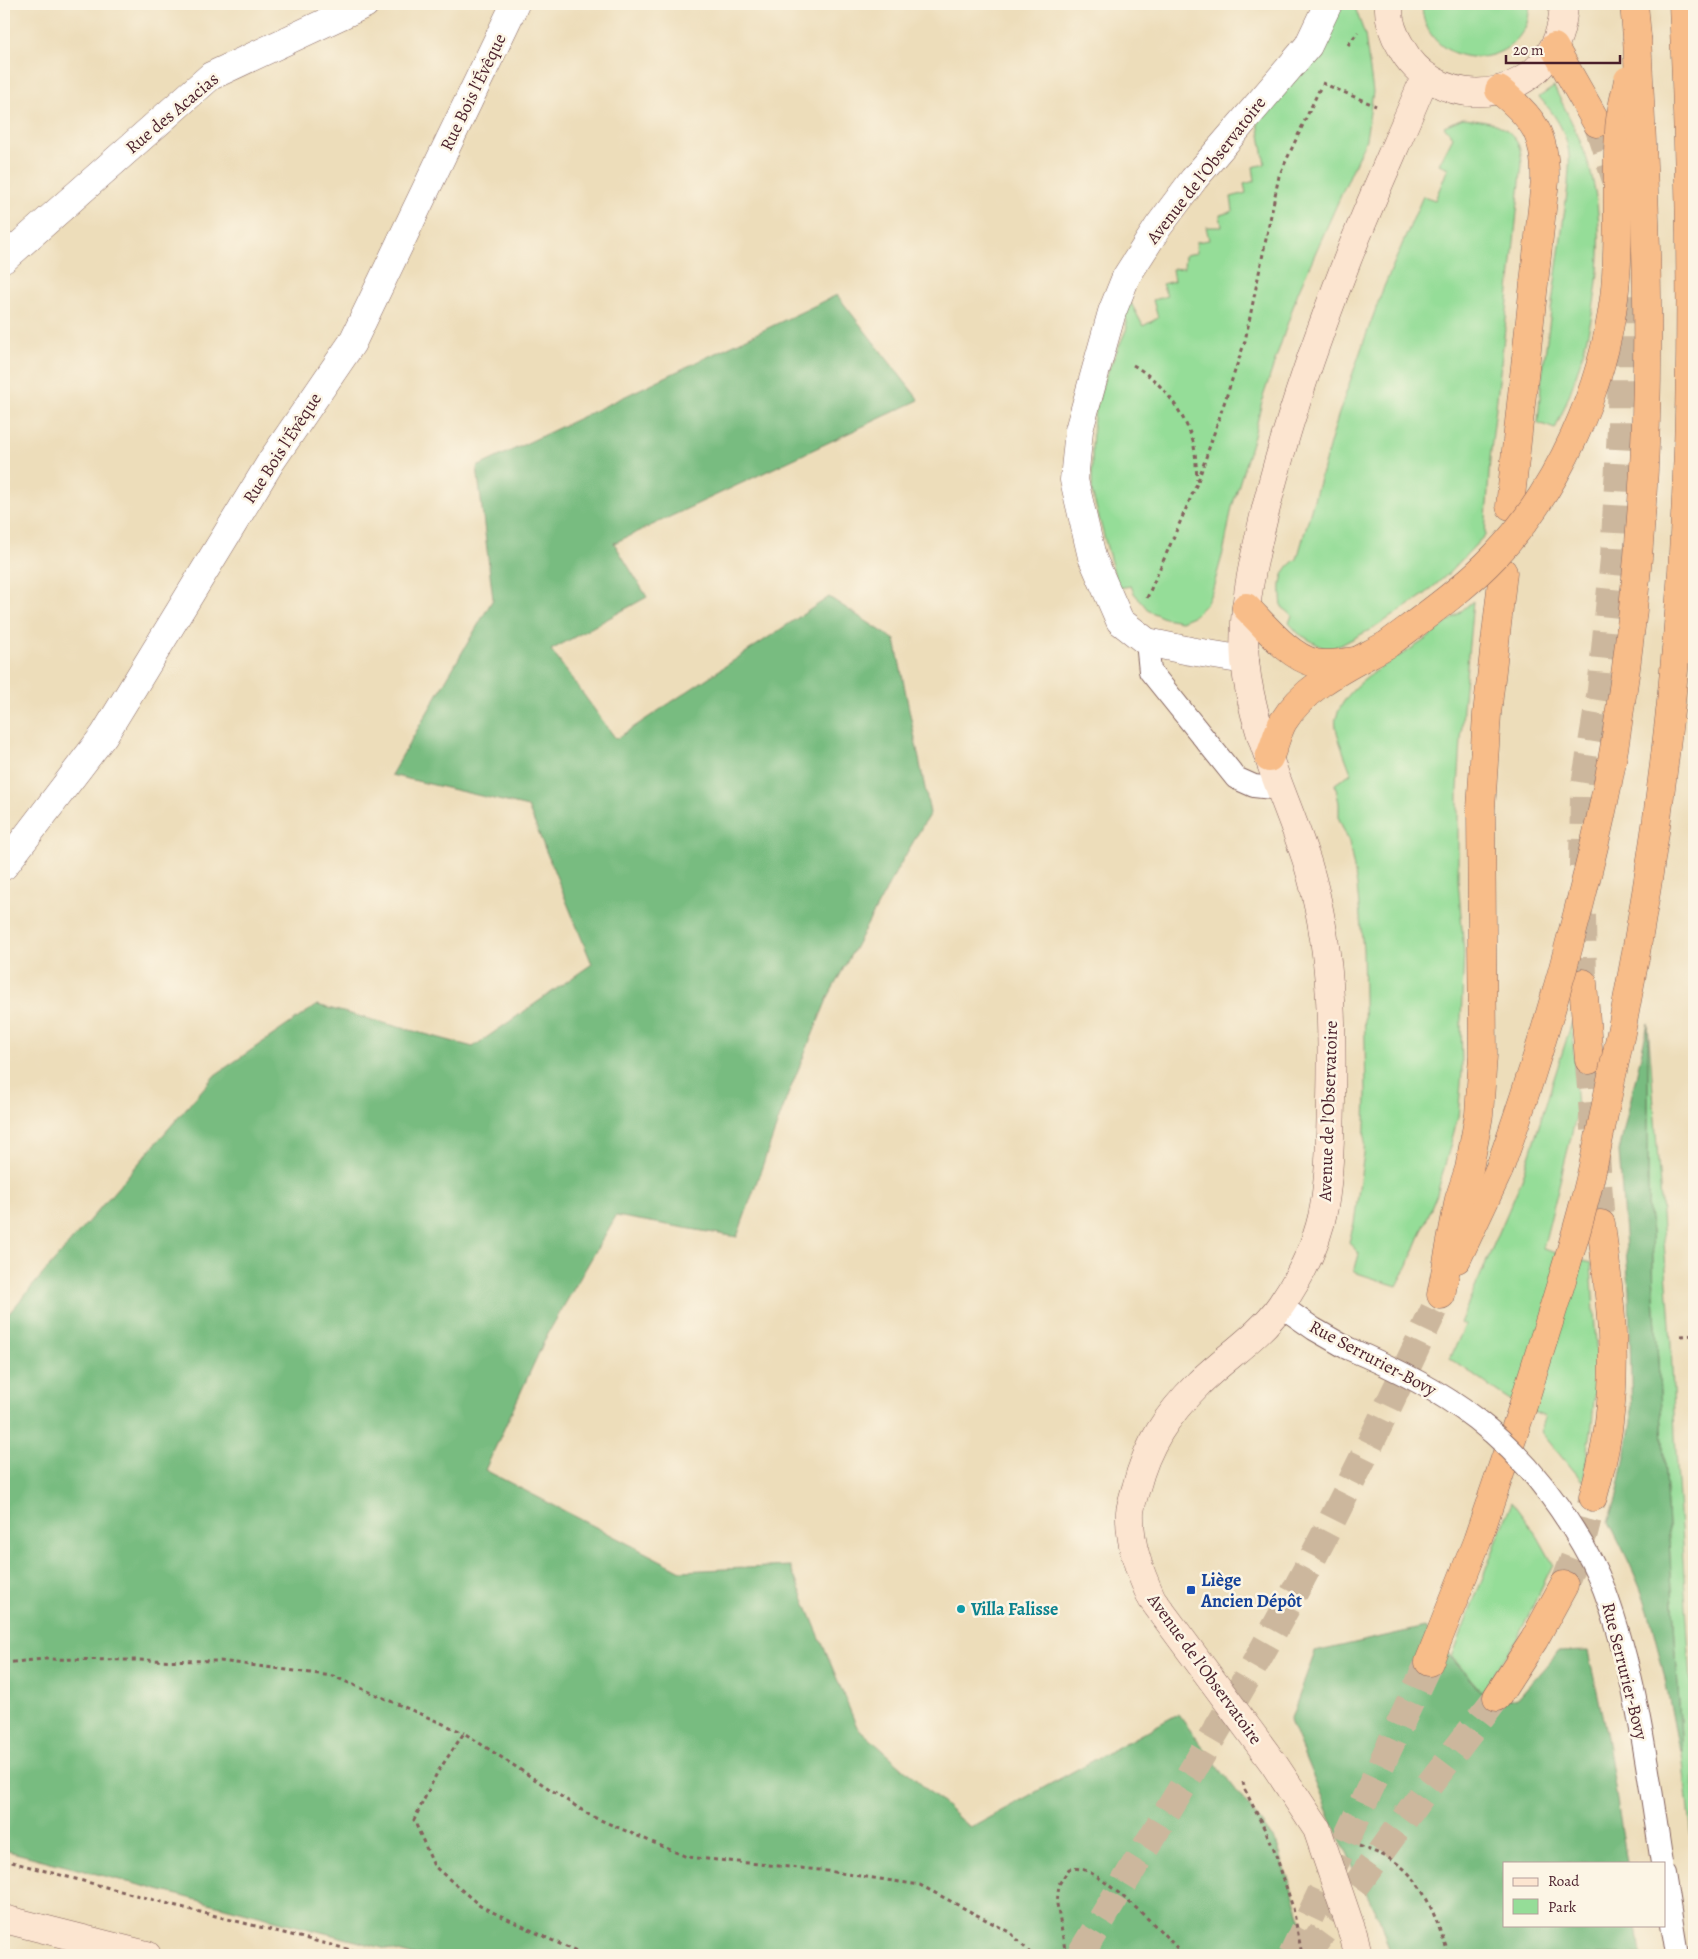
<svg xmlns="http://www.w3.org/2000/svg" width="1698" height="1959" viewBox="0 0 1698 1959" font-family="Alegreya,serif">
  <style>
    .green { fill: #95dd98; stroke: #707e62 }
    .forest { fill: #78bc80; stroke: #616e56 }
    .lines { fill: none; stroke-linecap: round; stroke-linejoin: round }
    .highway-tunnel { stroke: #ccb79d; stroke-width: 28; stroke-dasharray: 28 14; stroke-linecap: butt }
    .lane-casing { stroke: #83625d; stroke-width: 24 }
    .street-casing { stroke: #83625d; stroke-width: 29 }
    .secondary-casing { stroke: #83625d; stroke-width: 29 }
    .highway-casing { stroke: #83625d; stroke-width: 29 }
    .path { stroke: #83625d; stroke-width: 3; stroke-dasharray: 4 4; stroke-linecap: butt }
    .lane { stroke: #fff; stroke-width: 22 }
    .street { stroke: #fff; stroke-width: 28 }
    .secondary { stroke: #fce5d0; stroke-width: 28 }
    .highway { stroke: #f8bd89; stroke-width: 28 }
    .lane-bridge-casing { stroke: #83625d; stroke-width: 24; stroke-linecap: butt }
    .highway-bridge-casing { stroke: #83625d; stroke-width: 29; stroke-linecap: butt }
    .path-bridge { stroke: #83625d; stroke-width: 3; stroke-dasharray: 4 4; stroke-linecap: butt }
    .lane-bridge { stroke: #fff; stroke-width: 22 }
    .highway-bridge { stroke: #f8bd89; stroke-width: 28 }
    .transit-dot { fill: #1a4fb4; stroke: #fcf5e5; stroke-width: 2 }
    .culture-dot { fill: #0f9aa8; stroke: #fcf5e5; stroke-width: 2 }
    .labels { text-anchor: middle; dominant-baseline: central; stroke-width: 5; stroke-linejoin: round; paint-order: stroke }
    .street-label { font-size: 18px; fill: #4a1f2b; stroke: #fcf5e5 }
    .transit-label { font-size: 18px; font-weight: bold; fill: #164399; stroke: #fcf5e5; text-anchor: start }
    .culture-label { font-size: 18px; font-weight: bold; fill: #0d838f; stroke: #fcf5e5; text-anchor: start }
  </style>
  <rect width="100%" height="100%" fill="#fcf5e5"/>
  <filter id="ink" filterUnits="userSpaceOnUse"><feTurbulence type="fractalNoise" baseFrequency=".02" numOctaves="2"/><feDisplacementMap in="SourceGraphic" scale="10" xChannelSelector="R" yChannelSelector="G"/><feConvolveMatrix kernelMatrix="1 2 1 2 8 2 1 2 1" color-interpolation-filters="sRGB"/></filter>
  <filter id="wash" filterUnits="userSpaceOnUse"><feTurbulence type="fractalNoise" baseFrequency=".0096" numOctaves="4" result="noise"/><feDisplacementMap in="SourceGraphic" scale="20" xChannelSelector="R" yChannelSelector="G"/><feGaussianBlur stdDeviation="1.12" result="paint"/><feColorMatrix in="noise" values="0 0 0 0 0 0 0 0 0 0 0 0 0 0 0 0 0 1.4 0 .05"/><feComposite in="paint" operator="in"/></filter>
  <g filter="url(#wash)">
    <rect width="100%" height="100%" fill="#edddba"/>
    <!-- green -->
    <g class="green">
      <path d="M1339,4H1357L1356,10L1365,35L1373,92L1366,139L1298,292L1263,397L1254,436L1232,507L1224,549L1212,592L1205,605L1195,615L1181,621L1164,618L1149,611L1134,593L1131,586L1118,588L1092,492V447L1094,416L1104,380L1127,328L1124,312L1131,303L1143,326L1158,318L1153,300L1167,296L1162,284L1174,281L1172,269L1184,268L1185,255L1197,253L1196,242L1209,240L1206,227H1222L1220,215L1233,211L1231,197L1246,193L1244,184L1255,181L1253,167L1265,164L1258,123Z"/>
      <path d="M1422,4H1530C1529,10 1529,17 1527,23C1504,78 1422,63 1422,4Z"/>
      <path d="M1554,87C1567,113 1581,138 1589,166C1614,249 1590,353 1555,429L1538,423L1541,384L1568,186C1568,176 1570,165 1569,155C1567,132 1554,113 1539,97Z"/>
      <path d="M1463,118C1485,120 1507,122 1518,144C1521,149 1521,157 1522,163L1506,320L1490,459L1485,535L1449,573L1424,595L1377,626L1341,645L1327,650L1299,634L1289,623L1292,615L1282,607C1280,587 1278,571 1297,559L1338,416L1364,341L1383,289L1423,196L1435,200L1448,168L1439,164L1453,137L1444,126Z"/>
      <path d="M1473,601L1463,708L1458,789V879L1464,953L1461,1020L1462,1072L1458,1117L1437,1194L1408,1265L1397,1286L1354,1272L1359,1254L1349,1242L1354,1223L1364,1153L1366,1093L1363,950L1357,885L1349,842L1339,819V803L1335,784L1351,773C1347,761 1333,729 1336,718C1347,680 1399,659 1429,637C1444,626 1459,613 1473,601Z"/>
      <path d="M1572,1022L1577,1113L1543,1249L1591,1263L1597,1361L1592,1425L1583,1483L1541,1432L1545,1417C1508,1404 1483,1379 1450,1359L1465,1325L1460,1323L1522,1179Z"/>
      <path d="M1648,1024L1670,1324L1675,1435L1694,1730V1847L1692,1848L1682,1753L1654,1295L1652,1232L1648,1206Z"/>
      <path d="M1512,1502L1538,1537L1553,1564L1516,1641L1482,1692L1452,1657Z"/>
    </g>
    <!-- forest -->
    <g class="forest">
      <path d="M837,295L919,400L614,543L647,597L551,650L616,739L829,597L895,640L930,813L898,868L828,997L787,1097L737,1237L616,1216L547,1335L485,1470L681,1571L790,1566L857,1727L970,1828L1178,1714L1277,1844L1313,1955H410L4,1850V1319L215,1075L317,1005L473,1047L592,964L528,807L391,775L493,599L477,467Z"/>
      <path d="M1648,1024V1206L1652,1232L1654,1295L1682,1753L1678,1745C1669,1700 1661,1654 1648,1610C1638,1579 1624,1551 1609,1522L1617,1496L1632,1423L1629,1290L1619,1151Z"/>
      <path d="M1425,1627L1481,1692L1516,1700L1558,1652L1588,1651L1607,1737L1627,1863H1504V1925H1637L1641,1955H1391L1380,1921L1333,1825L1290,1721L1315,1652Z"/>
    </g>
  </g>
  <g filter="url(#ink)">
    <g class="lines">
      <!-- highway-tunnel -->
      <g class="highway-tunnel">
        <path d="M1597,123L1616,180"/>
        <path d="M1583,867L1584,791L1601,690L1614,558L1621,429L1622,295"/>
        <path d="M1582,915L1583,983"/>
        <path d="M1589,1060L1601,1224"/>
        <path d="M1564,1585L1584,1533L1593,1497"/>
        <path d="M1080,1955C1155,1831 1234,1707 1302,1578C1349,1490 1391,1400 1434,1310"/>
        <path d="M1292,1955L1429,1662"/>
        <path d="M1306,1955L1429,1785L1497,1697"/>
      </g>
      <!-- lane casing -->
      <g class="lane-casing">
        <g id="lane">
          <path d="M1147,642L1150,671L1236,778L1254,786L1280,789"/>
          <path d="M1281,1306L1314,1329L1347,1348"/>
          <path d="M1664,1874L1677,1955"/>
        </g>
      </g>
      <!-- street casing -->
      <g class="street-casing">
        <g id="street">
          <path d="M4,259L211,76L365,4"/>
          <path d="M1245,660L1190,651L1147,642L1120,621L1092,557L1074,480L1079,430L1112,312L1126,277L1158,227L1194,179L1308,46L1328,4"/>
          <path d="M4,866L104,735L272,460L352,343L515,4"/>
        </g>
      </g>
      <!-- secondary casing -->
      <g class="secondary-casing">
        <g id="secondary">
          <path d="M1389,4C1388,19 1393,34 1401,47C1433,107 1520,108 1553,48C1561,34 1563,19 1564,4"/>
          <path d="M4,1919L147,1955"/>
          <path d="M1358,1955L1354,1937L1317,1829L1274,1764L1152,1599C1139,1571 1129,1543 1130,1512C1131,1504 1134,1495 1136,1488C1147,1445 1167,1415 1198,1384C1225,1357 1260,1336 1281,1305C1301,1276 1318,1242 1324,1207C1330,1172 1330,1136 1331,1101C1333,1021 1331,942 1308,865C1287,798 1252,733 1245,661C1241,609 1254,558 1266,508C1287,422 1316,340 1348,258C1372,197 1400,137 1425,77"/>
        </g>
      </g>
      <!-- highway casing -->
      <g class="highway-casing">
        <g id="highway">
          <path d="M1634,4L1637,37"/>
          <path d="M1554,47L1597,123"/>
          <path d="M1499,90C1534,118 1546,135 1545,181L1510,506"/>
          <path d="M1246,607C1264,625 1289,657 1315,663C1328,665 1342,663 1354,661"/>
          <path d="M1269,758C1274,747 1277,733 1283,722C1306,684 1351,665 1388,644"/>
          <path d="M1583,983L1589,1060"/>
          <path d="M1457,1259L1499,1170"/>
          <path d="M1441,1295L1459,1199L1469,1169L1479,1115L1483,1055L1481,809L1487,714L1503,572"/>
          <path d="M1593,1497C1600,1472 1606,1448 1609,1422C1618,1356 1609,1290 1601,1224"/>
          <path d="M1429,1662L1477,1541L1522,1409"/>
          <path d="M1497,1697L1534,1640L1564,1585"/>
        </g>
      </g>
      <!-- path -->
      <g class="path">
        <path d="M1348,45L1358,32"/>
        <path d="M1322,83L1376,106"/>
        <path d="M1133,365C1162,382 1180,407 1192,438C1196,451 1196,467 1197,480"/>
        <path d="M1147,598L1198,481L1245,341L1279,176L1320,88"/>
        <path d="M1681,1336L1694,1335"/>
        <path d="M4,1663L44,1659L220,1661L333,1676L464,1733"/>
        <path d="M1243,1782L1245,1790L1273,1846L1293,1908L1302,1955"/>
        <path d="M1359,1846C1369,1850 1379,1853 1388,1858C1424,1876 1436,1920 1449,1955"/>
        <path d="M4,1860L192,1910L371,1955"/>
        <path d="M583,1955L480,1906L434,1866L414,1820L437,1773L464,1733L591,1816L687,1857L820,1870L920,1885L1011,1933L1032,1955"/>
        <path d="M1066,1955L1057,1904L1059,1884L1069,1869C1073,1869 1077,1868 1081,1869C1101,1872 1169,1937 1183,1955"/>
      </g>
      <!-- lane -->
      <use href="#lane" class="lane"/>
      <!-- street -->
      <use href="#street" class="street"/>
      <!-- secondary -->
      <use href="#secondary" class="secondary"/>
      <!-- highway -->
      <use href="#highway" class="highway"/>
      <!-- lane-bridge casing -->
      <g class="lane-bridge-casing">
        <path id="lane-bridge" d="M1347,1348C1446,1389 1516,1436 1573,1529C1585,1548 1596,1568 1604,1589C1637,1677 1648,1771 1662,1863"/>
      </g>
      <!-- highway-bridge casing -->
      <g class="highway-bridge-casing">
        <g id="highway-bridge">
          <path d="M1388,644C1425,616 1464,589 1496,555C1559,489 1603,388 1614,298C1621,243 1615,187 1619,132C1619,115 1625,97 1628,80"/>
          <path d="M1499,1170C1529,1086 1555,1002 1577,915C1593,852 1609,788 1618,723C1640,583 1649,439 1647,297C1646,210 1641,123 1637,37"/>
          <path d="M1522,1409C1543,1340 1566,1272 1584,1203C1597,1155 1605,1105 1616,1057C1654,873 1678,685 1686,497C1694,333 1690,168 1683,4"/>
        </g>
      </g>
      <!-- path-bridge -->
      <path class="path-bridge" d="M1691,1877L1694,1896"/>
      <!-- lane-bridge -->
      <use href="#lane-bridge" class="lane-bridge"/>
      <!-- highway-bridge -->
      <use href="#highway-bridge" class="highway-bridge"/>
    </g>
  </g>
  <!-- markers -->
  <rect class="transit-dot" x="1186" y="1585" width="10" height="10" rx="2.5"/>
  <circle class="culture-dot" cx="961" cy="1609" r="5"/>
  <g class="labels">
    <!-- street labels -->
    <g class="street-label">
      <text transform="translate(473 92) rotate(-64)">Rue Bois l'Évêque</text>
      <text transform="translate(172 113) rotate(-40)">Rue des Acacias</text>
      <text transform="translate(1206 170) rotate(-52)">Avenue de l'Observatoire</text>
      <text transform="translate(282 448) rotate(-57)">Rue Bois l'Évêque</text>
      <text transform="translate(1328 1111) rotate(-88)">Avenue de l'Observatoire</text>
      <text transform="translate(1373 1358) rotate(28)">Rue Serrurier-Bovy</text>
      <text transform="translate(1205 1669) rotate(54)">Avenue de l'Observatoire</text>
      <text transform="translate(1625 1671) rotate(76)">Rue Serrurier-Bovy</text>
    </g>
    <!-- transit labels -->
    <g class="transit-label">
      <text x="1201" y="1580">Liège<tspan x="1201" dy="21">Ancien Dépôt</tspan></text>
    </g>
    <!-- culture labels -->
    <g class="culture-label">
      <text x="971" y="1609">Villa Falisse</text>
    </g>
  </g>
  <!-- margin -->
  <rect width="1698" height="1959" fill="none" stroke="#fcf5e5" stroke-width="20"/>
  <!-- legend -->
  <rect x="1503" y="1862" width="162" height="65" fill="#fcf5e5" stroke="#b59f9b"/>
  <rect x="1513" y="1878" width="25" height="8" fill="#fce5d0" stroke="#b59f9b"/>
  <text x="1548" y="1886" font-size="15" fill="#4a1f2b">Road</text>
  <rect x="1513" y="1899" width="25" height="15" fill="#95dd98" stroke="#b59f9b"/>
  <text x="1548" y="1912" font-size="15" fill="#4a1f2b">Park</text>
  <!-- scale -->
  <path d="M1506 55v8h114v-8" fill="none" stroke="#4a1f2b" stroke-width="2.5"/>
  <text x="1513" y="55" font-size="15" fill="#4a1f2b" stroke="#fcf5e5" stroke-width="4" paint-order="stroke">20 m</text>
</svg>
